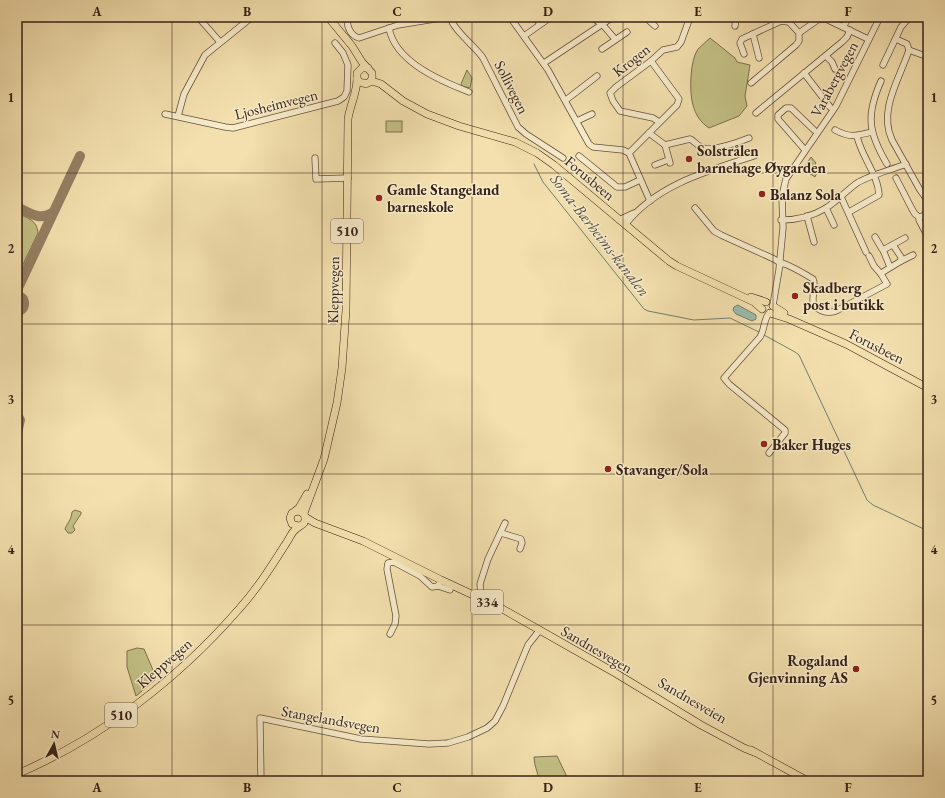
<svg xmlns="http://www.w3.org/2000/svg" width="945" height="798" viewBox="0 0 945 798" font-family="'EB Garamond',serif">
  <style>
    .green { fill: #c3c085; stroke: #7d704e }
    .water { fill: #9bbdad; stroke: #737f71 }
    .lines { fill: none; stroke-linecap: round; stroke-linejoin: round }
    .stream { stroke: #737f71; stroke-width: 1 }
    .taxiway { stroke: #958063; stroke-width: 10 }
    .runway { stroke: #958063; stroke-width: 24 }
    .minor-casing { stroke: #66513e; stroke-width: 7 }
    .major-casing { stroke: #372118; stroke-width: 8 }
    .minor { stroke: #f7ebca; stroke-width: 5.5 }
    .major { stroke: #f3e0ae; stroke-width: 7 }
    .grid { fill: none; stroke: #372118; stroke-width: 1; stroke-opacity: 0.55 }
    .poi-dot { fill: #8f2418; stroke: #f7ebca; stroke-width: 1.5 }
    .labels { text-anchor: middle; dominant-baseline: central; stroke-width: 3; stroke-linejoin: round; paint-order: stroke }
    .shield { fill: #f7ebca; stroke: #715e4d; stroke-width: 1 }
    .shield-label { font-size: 14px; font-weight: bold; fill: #372118 }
    .street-label { font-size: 15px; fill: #372118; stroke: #f7ebca }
    .poi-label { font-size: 15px; font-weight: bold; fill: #372118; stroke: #f7ebca; text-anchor: start }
    .water-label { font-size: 16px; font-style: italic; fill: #555045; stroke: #f7ebca }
    .neatline { fill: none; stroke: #372118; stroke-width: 1.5 }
    .grid-label { font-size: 13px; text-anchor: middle; font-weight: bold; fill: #372118 }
  </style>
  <rect width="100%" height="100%" fill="#f3e0ae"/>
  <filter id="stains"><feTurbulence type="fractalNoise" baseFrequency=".005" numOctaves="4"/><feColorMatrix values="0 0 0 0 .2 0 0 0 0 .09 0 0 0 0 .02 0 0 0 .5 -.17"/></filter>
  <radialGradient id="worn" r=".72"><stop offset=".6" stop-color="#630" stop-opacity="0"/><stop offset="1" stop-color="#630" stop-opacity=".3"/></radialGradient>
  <!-- green -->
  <g class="green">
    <path d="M710,38L735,58L737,62L750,65L745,96L747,106L739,116L709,128C701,123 695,114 693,105C689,92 690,60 698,49C702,45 706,42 710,38Z"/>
    <path d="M467,70L472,78L470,88L462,86L461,84Z"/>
    <rect x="386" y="121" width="16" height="11"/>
    <path d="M811,157L816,163L814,166V169L817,172L815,177L803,169Z"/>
    <path d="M17,213C28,218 37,220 38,233L17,277Z"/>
    <path d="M75,510L81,512V514L73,526L75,530L72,533H68L65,529C67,523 71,521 72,512Z"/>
    <path d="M137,648L144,649L156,677L155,680L136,696L127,667V651Z"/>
    <path d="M557,756L569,781H539C538,772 534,766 534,757Z"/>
  </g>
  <!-- water -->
  <path class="water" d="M738,305L756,315V319L752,321L736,314L733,310L734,307Z"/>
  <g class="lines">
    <!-- stream -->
    <g class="stream">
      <path d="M534,164L543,182L644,309L648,311L694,320L730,318L759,332"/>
      <path d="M764,335L795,352L799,355L867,500L873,505L928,531"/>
    </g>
    <!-- taxiway -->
    <g class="taxiway">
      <path d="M17,207C30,213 39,221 52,213"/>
      <path d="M17,290L80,156"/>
      <path d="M17,415L20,420L17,433"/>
    </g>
    <!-- runway -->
    <path class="runway" d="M17,303V304"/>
    <!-- minor casing -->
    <g class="minor-casing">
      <g id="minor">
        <path d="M198,17L220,42"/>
        <path d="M347,17C347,26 349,35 359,38L398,25L447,17"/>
        <path d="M450,17C453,30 475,46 483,58L518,127L526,134L563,158"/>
        <path d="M510,17L548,70L589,144L593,147L623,150L629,153L650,201"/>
        <path d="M535,17L540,24"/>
        <path d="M591,17L602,24L615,39"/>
        <path d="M645,17L655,26"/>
        <path d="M735,26L736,17"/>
        <path d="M843,27L849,17"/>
        <path d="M389,28C395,62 441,81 469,92"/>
        <path d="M753,34L759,58"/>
        <path d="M524,36L551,17"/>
        <path d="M896,39L907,44L909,50"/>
        <path d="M602,49L627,32"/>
        <path d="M909,50C900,78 878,110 892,140L920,190L928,201"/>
        <path d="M909,50L928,57"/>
        <path d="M744,54L740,43L742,39L781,21L789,22L799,33L819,19H826L868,39"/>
        <path d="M826,56L832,62L835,69"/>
        <path d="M544,63L613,17"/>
        <path d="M883,65L901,27L907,20"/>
        <path d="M804,73L830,107"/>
        <path d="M881,81C866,115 868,132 887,164"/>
        <path d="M751,83L796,45L799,41V33"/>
        <path d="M566,100L597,76"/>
        <path d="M756,113L842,42L847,37L850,30"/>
        <path d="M165,114L225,127L233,128L338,101L344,97L347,91L348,65L343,53L335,43"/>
        <path d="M178,116L184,94L205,55L252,17"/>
        <path d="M577,121L592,114"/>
        <path d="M659,122L653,118L620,111L613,101L610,93L616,87L651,61L663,50L677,47L681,42L689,20"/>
        <path d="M835,130C850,138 856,136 872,132"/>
        <path d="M649,133L665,145L690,139C694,141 698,146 703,148C714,151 739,142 749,138"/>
        <path d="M665,145L670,163"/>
        <path d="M805,150L778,119V115L786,108H791L814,130"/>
        <path d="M629,153L677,105L679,99L651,61"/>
        <path d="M579,156L617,187H625L640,180"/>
        <path d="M315,158L316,179L348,178"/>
        <path d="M655,165L668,160"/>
        <path d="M896,178L912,209L915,214L919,217V220L928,237"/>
        <path d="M841,197L866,252"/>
        <path d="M695,208L714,231L721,235L774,259L782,264"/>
        <path d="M826,208L834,225"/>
        <path d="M849,212L879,195C878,174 861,156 857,136"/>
        <path d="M807,216L814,242"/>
        <path d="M919,217L923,216L928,211"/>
        <path d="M619,220L634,213"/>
        <path d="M781,220C796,220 813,216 826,208C837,201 846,191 857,183C870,175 891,170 906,164"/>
        <path d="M625,225C656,185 707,171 754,156"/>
        <path d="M875,237L882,249L883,250L890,267"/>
        <path d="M893,245L901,257V261"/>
        <path d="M883,250L905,238"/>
        <path d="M869,256L874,266L881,274"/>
        <path d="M780,262C788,265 805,274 813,279C818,289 806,304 820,310C826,313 832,313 838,310L887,284L881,274L883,272L901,261L913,255"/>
        <path d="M773,305L779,270L783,228L782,196L786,179L836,106L880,17"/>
        <path d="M769,453L785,433V430L729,384L724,378L760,337C765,329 763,321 769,313"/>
        <path d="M501,533L521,539L522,543L520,549"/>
        <path d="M438,586L450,590"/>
        <path d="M479,598L481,593L480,584L488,559L505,523"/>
        <path d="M390,634L395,624L396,616L387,569L388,563L394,562L420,576L432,587L438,586L441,580"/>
        <path d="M261,781L260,718L361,739L429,744L448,743L468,737L487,728L495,721L503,706L528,645L539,631"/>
      </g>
    </g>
    <!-- major casing -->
    <g class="major-casing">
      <g id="major">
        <path d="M328,17L352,46L362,62L372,73C374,84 363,87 357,79V73L362,68H368"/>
        <path d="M370,82H375L381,84L403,101L427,114L459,126L515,142L537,153L554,165L669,261L677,266L754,302L762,309"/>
        <path d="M751,297L766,302"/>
        <path d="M773,306L784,313"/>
        <path d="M770,313L789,319L846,344L928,388"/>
        <path d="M295,511L299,508L307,494"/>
        <path d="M304,513L324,459L337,403L342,368L346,310L348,119C350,105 357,93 357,79"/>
        <path d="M305,517L315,523L363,541L441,580L499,607L617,674L701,725L744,748L754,752"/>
        <path d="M751,750L808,781"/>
        <path d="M17,774C102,738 179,678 239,609C257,589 271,567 285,545C288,541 290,536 293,532C296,528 301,526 304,523C307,517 304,512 298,511L292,513L290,518L292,524L299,526"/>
      </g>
    </g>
    <!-- minor -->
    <use href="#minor" class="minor"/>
    <!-- major -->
    <use href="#major" class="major"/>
  </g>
  <!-- grid -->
  <path class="grid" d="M172,17V781M322,17V781M472,17V781M623,17V781M773,17V781M17,173H928M17,324H928M17,474H928M17,625H928"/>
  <!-- markers -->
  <g class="poi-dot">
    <circle cx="689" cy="159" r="4"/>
    <circle cx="762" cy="194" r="4"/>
    <circle cx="379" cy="198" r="4"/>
    <circle cx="795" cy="296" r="4"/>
    <circle cx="764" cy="444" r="4"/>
    <circle cx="608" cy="469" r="4"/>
    <circle cx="856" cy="669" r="4"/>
  </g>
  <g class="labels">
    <!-- shield labels -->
    <g class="shield">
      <rect x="331" y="219" width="32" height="24" rx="3"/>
      <rect x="471" y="590" width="32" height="24" rx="3"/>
      <rect x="105" y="703" width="32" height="24" rx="3"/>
    </g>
    <g class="shield-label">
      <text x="347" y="231">510</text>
      <text x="487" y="602">334</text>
      <text x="121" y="715">510</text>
    </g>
    <!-- street labels -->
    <g class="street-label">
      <text transform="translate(631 60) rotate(-38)">Krogen</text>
      <text transform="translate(834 79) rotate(-62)">Varabergvegen</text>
      <text transform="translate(512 87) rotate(63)">Sollivegen</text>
      <text transform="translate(276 104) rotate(-14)">Ljosheimvegen</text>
      <text transform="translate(590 178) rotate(40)">Forusbeen</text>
      <text transform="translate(333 290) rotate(-89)">Kleppvegen</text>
      <text transform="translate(877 346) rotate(27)">Forusbeen</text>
      <text transform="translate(597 649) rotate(30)">Sandnesvegen</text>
      <text transform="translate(164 663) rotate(-41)">Kleppvegen</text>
      <text transform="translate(693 700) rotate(30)">Sandnesveien</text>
      <text transform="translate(331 719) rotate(10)">Stangelandsvegen</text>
    </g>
    <!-- poi labels -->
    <g class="poi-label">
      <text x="697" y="150">Solstrålen<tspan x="697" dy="17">barnehage Øygarden</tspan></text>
      <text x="387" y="189">Gamle Stangeland<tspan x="387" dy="17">barneskole</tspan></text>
      <text x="770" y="194">Balanz Sola</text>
      <text x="803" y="287">Skadberg<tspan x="803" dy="17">post i butikk</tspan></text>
      <text x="772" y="444">Baker Huges</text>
      <text x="616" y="469">Stavanger/Sola</text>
      <text x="848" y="660" text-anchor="end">Rogaland<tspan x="848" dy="17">Gjenvinning AS</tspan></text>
    </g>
    <!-- water labels -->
    <g class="water-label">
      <text transform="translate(600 235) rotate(52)">Soma-Bærheims-kanalen</text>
    </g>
  </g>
  <!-- margin -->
  <rect width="945" height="798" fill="none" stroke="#f3e0ae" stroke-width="44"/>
  <!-- north arrow -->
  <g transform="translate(54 744) rotate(8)" stroke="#f7ebca" stroke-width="3" paint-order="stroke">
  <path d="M0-3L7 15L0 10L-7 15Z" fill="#372118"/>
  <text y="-6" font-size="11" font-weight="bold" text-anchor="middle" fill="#372118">N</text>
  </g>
  <rect x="22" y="22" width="901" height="754" class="neatline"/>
  <g class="grid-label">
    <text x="97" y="16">A</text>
    <text x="247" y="16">B</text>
    <text x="397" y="16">C</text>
    <text x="548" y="16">D</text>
    <text x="698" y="16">E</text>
    <text x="848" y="16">F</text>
    <text x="11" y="102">1</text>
    <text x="934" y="102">1</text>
    <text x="11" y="253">2</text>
    <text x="934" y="253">2</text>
    <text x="11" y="404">3</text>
    <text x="934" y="404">3</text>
    <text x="11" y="554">4</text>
    <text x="934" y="554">4</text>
    <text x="11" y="705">5</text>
    <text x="934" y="705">5</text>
    <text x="97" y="792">A</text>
    <text x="247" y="792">B</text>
    <text x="397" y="792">C</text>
    <text x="548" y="792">D</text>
    <text x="698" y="792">E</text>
    <text x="848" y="792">F</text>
  </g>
  <rect width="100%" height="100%" filter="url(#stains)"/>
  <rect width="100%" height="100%" fill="url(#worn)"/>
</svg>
